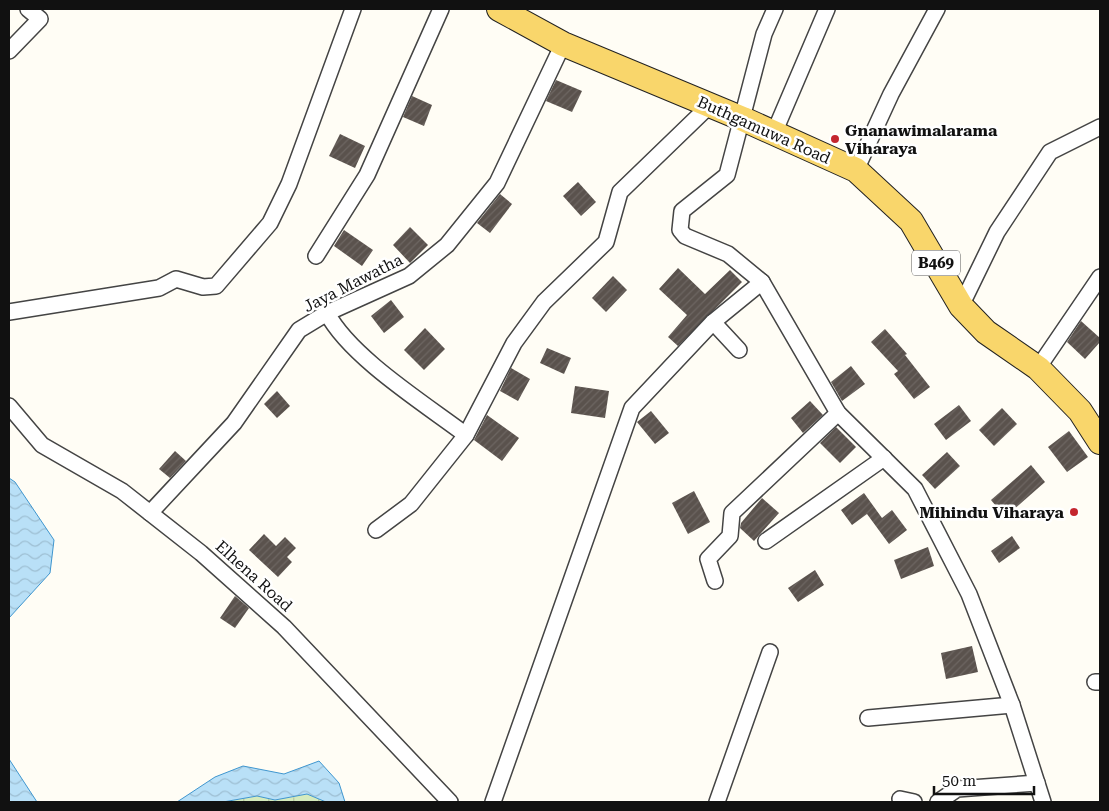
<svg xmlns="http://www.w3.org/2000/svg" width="1109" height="811" viewBox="0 0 1109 811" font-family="'Roboto Serif',serif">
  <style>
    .wetland { fill: url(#wetland-marsh) }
    .water { fill: url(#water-waves); stroke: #3f96cf }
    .building { fill: url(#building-hatch) }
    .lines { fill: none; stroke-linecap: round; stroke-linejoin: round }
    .street-casing { stroke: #444; stroke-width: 18 }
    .primary-casing { stroke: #222; stroke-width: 26 }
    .street { stroke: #fff; stroke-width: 15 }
    .primary { stroke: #f9d66b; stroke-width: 24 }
    .poi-dot { fill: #c4262e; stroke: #fff; stroke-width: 2 }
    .labels { text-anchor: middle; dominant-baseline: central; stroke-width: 5; stroke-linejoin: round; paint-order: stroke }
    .shield { fill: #fff; stroke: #585858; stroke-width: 1 }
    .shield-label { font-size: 15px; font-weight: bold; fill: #111 }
    .street-label { font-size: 16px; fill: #111; stroke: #fff }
    .poi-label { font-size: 16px; font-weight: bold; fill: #111; stroke: #fff; text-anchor: start }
  </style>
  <defs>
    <pattern id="wetland-marsh" width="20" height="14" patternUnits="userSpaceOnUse" patternTransform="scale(1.25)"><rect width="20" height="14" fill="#d5ebbd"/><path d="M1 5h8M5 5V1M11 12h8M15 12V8" fill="none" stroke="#b6c8a1"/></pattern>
    <pattern id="water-waves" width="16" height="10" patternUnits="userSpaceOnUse" patternTransform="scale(1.25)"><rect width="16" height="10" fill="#b9e0f7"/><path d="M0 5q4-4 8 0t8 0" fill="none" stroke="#9ebfd3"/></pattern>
    <pattern id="building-hatch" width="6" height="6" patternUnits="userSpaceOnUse" patternTransform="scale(1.25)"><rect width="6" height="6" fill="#5a524d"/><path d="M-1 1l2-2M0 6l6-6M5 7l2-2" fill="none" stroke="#6d6662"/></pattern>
  </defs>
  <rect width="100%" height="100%" fill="#fffdf5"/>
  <!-- wetland -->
  <path class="wetland" d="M307,794L326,802H223L257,796L275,800Z"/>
  <!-- water -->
  <g class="water">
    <path d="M9,478L15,482L54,540L50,573L9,618Z"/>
    <path d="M9,759L37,802H9Z"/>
    <path d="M319,761L339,783L345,802H326L307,794L275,800L257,796L223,802H177L215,777L243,766L284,774Z"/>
  </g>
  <!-- building -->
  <g class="building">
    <path d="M556,80L582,91L572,112L546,101Z"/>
    <path d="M412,96L432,105L424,126L403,117Z"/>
    <path d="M340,134L365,146L355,168L329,156Z"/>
    <path d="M578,182L596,202L581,216L563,196Z"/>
    <path d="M500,194L512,204L490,233L477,223Z"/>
    <path d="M410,227L428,245L410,263L393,245Z"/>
    <path d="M344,230L373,250L362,266L334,246Z"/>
    <path d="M678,268L705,294L730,270L742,282L678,346L668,337L687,315L659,289Z"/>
    <path d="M613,276L627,290L606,312L592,298Z"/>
    <path d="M391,300L404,317L384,333L371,316Z"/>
    <path d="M1081,321L1100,338V342L1085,359L1067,342Z"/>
    <path d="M425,328L445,349L424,370L404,350Z"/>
    <path d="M885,329L907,354L905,355L930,387L914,399L894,374L898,371L871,342Z"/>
    <path d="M547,348L571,358L564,374L540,363Z"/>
    <path d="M851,366L865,384L842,401L831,382Z"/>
    <path d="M511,368L530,379L518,401L500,391Z"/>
    <path d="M575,386L609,391L605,418L571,413Z"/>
    <path d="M277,391L290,406L277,418L264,404Z"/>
    <path d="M810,401L823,415L803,433L791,418Z"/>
    <path d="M959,405L971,421L946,440L934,424Z"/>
    <path d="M1002,408L1017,424L994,446L979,430Z"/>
    <path d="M651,411L669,433L655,444L637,422Z"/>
    <path d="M487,415L519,438L502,461L474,440Z"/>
    <path d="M836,427L856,447L840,463L820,443Z"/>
    <path d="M1069,431L1088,457L1067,472L1048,447Z"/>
    <path d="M175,451L186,461L170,478L159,469Z"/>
    <path d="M947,452L960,466L935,489L922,475Z"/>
    <path d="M1031,465L1045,482L1005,517L991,500Z"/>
    <path d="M694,491L710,522L688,534L672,503Z"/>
    <path d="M864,493L882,518L892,510L907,530L889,544L867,514L852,525L841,510Z"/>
    <path d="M762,498L779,513L754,541L740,528L741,523Z"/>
    <path d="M264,534L276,546L285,537L296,548L287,557L292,562L278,577L249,550Z"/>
    <path d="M1012,536L1020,548L999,563L991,551Z"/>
    <path d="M928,547L934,566L901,579L894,560Z"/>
    <path d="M815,570L824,585L798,602L788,588Z"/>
    <path d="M235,596L249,608L235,628L220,618Z"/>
    <path d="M972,646L978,672L946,679L941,653Z"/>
  </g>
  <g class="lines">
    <!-- street casing -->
    <g class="street-casing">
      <g id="street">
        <path d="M775,9L764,34L727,175L682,211L680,230L685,236L728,254L762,282L838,413L915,489L969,594L1012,705L1043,802"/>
        <path d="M9,51L40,19L28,9"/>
        <path d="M774,133L827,9"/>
        <path d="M856,170L891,94L937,9"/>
        <path d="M316,256L367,175L441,9"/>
        <path d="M961,306L997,232L1050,152L1100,127"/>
        <path d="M9,312L159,288L176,279L203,287L216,286L270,223L289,184L353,9"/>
        <path d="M327,313C350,357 425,404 466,435"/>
        <path d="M713,322L739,350"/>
        <path d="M1038,368L1100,277"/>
        <path d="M9,406L42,445L122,491L201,553L284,627L450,802"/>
        <path d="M150,513L234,423L299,330L327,313L409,276L447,245L497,183L563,44"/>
        <path d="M376,530L411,504L466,435L514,343L544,302L606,242L620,192L709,106"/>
        <path d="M766,541L884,458"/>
        <path d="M715,581L708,559L730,536L732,513L838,413"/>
        <path d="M1095,682H1100"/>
        <path d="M868,718L1012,705"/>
        <path d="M900,799L914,802"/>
        <path d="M493,802L632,408L713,322L762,282"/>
        <path d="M717,802L770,652"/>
        <path d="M938,802L957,789L1037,783"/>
      </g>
    </g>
    <!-- primary casing -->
    <g class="primary-casing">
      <path id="primary" d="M499,9L563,44L743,119L856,170L911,221L961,306L986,332L1038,368L1080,411L1100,442"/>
    </g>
    <!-- street -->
    <use href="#street" class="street"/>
    <!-- primary -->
    <use href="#primary" class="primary"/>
  </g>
  <!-- markers -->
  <g class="poi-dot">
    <circle cx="835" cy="139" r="5"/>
    <circle cx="1074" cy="512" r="5"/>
  </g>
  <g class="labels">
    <!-- shield labels -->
    <rect class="shield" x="912" y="250.5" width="48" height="25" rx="4"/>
    <g class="shield-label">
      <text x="936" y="263">B469</text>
    </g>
    <!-- street labels -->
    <g class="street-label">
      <text transform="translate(764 130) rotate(24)">Buthgamuwa Road</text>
      <text transform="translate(353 283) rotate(-27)">Jaya Mawatha</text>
      <text transform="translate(254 576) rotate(42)">Elhena Road</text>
    </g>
    <!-- poi labels -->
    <g class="poi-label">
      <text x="845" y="130">Gnanawimalarama<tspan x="845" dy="18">Viharaya</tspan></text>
      <text x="1064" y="512" text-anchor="end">Mihindu Viharaya</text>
    </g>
  </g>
  <!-- border -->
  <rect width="1109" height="811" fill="none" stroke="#111111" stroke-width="20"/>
  <!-- scale -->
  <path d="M934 786v8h100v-8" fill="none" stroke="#111111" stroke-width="2.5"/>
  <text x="942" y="786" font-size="15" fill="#111111" stroke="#ffffff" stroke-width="4" paint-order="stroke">50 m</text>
</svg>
